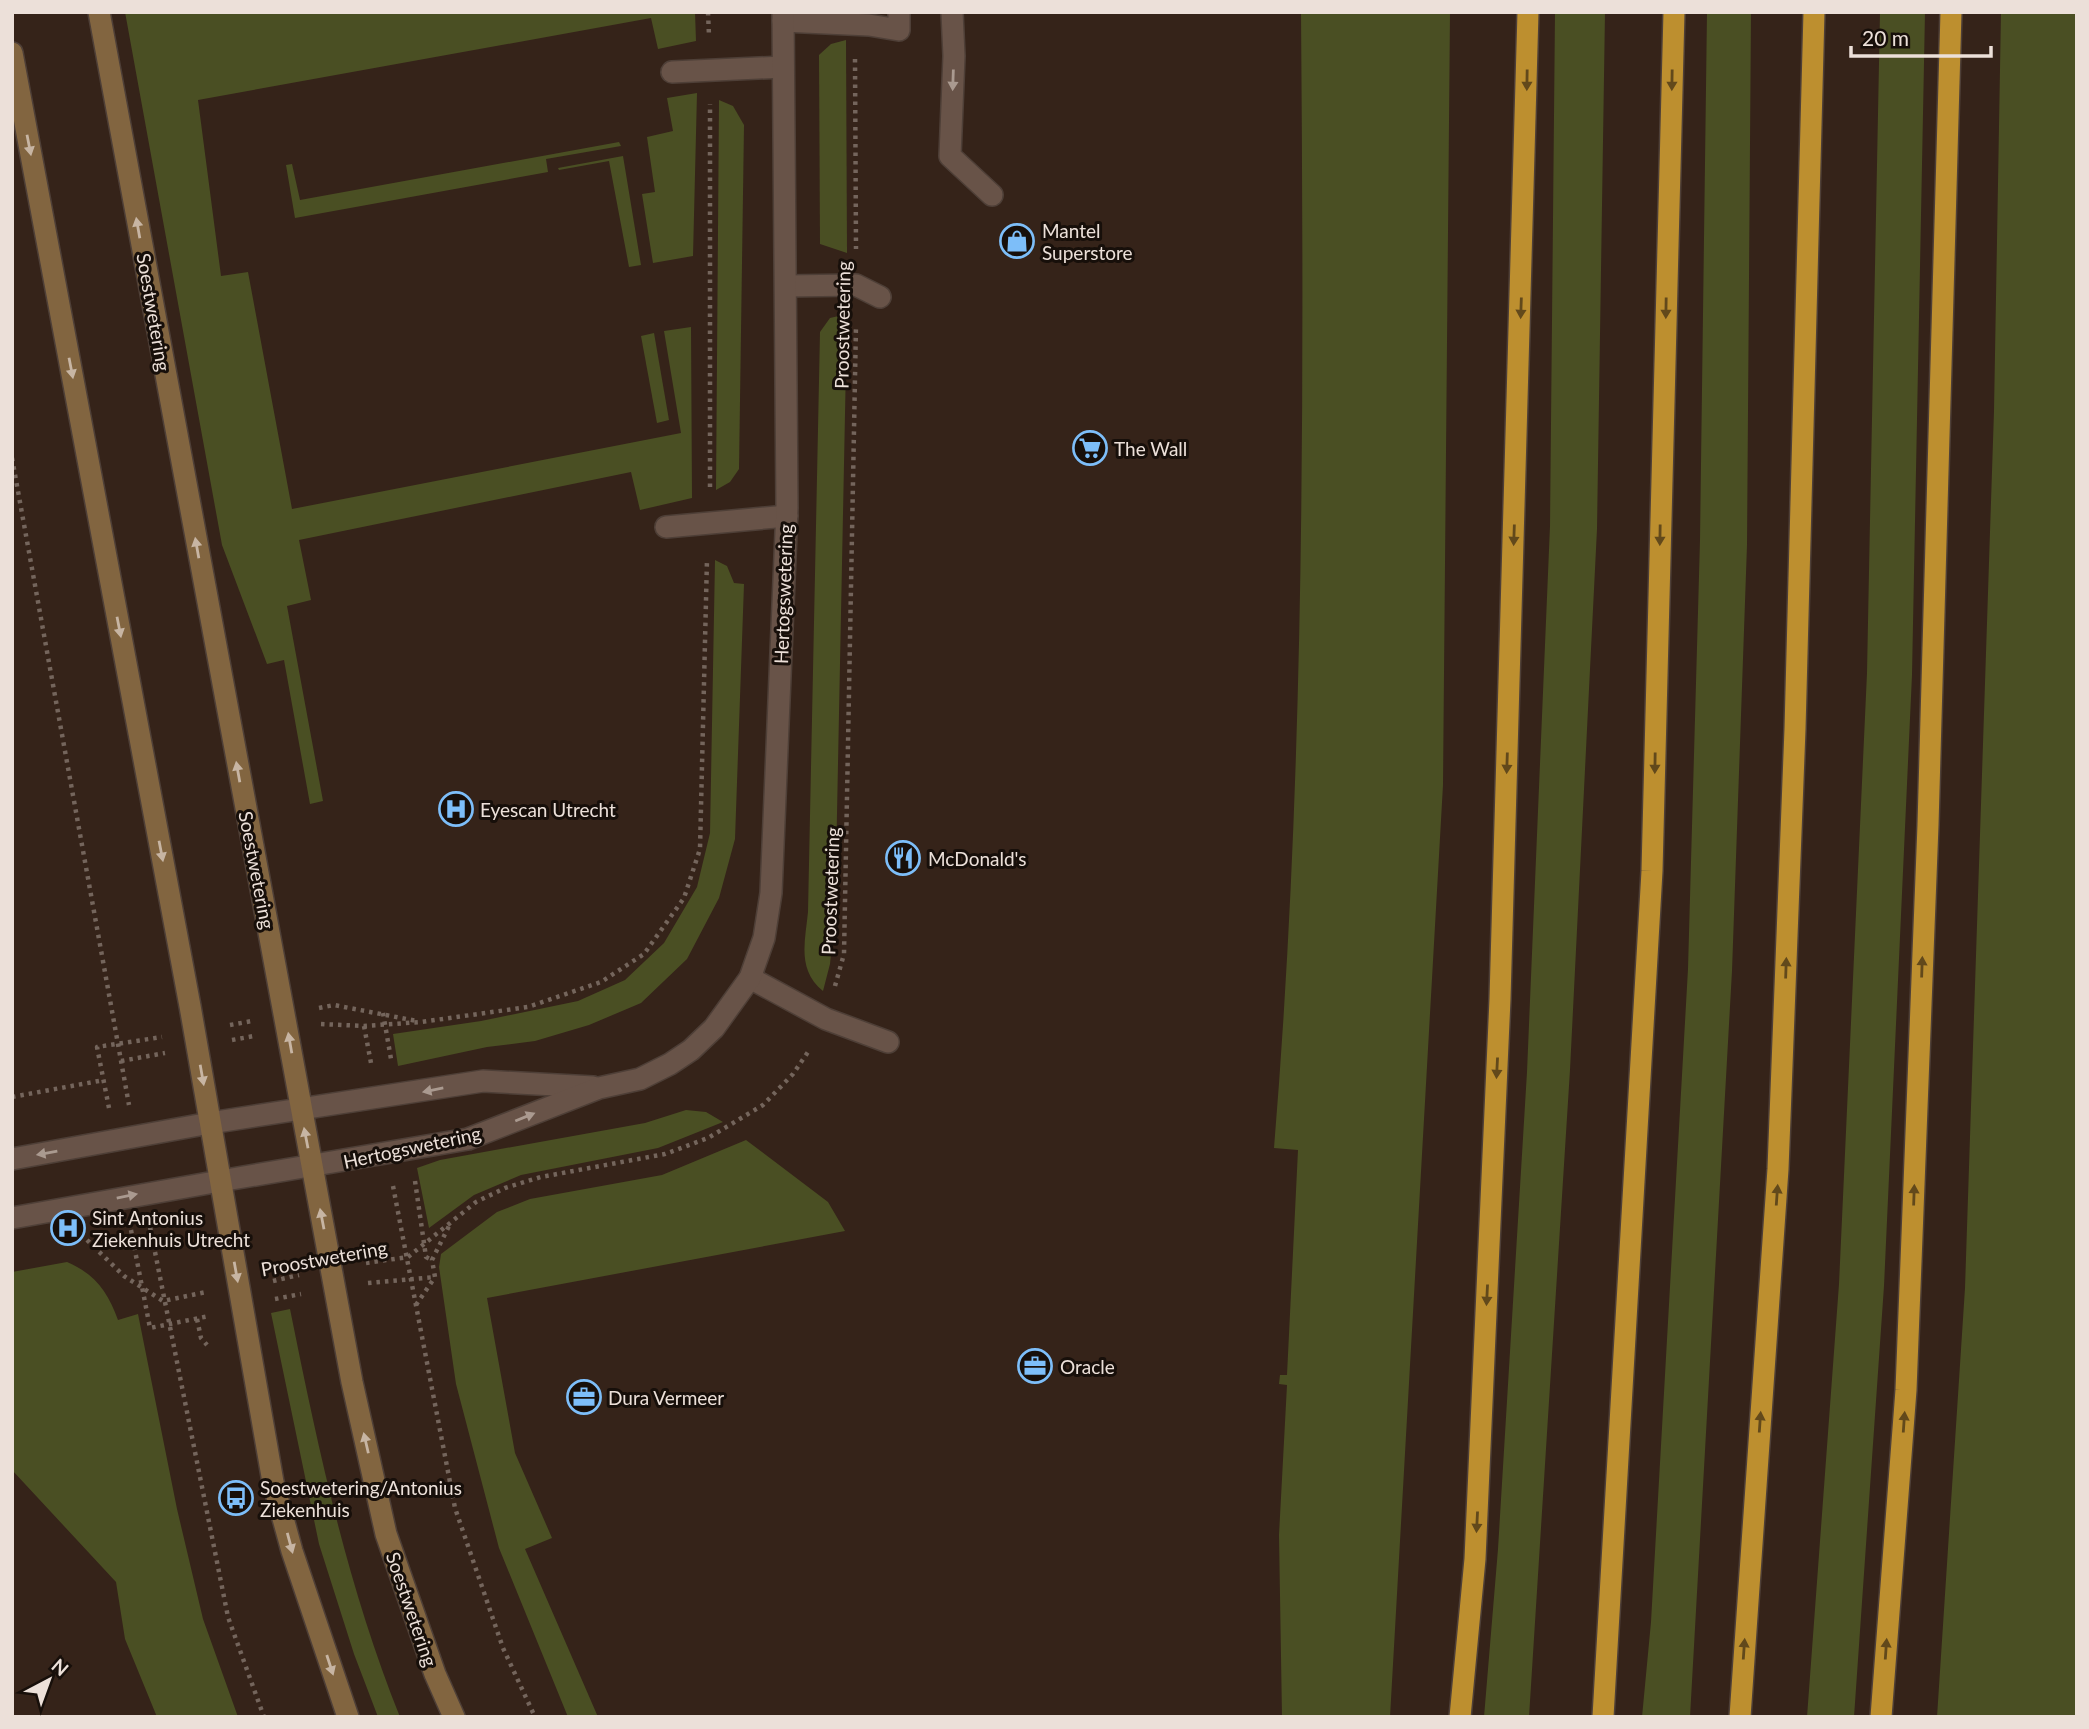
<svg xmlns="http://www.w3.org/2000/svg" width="2089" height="1729" viewBox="0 0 2089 1729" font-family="Lato,sans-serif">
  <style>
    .green { fill: #4a4f23 }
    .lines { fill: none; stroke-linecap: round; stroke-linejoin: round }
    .service-casing { stroke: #4e3f37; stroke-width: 24 }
    .tertiary-casing { stroke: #4e3f37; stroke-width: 24 }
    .secondary-casing { stroke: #4e3f37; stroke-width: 24 }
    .motorway-casing { stroke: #4e3f37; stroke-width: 24 }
    .path { stroke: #74655c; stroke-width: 4.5; stroke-dasharray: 3.5 5; stroke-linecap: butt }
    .service { stroke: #685348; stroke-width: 21 }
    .tertiary { stroke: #685348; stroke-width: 21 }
    .secondary { stroke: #826540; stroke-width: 21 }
    .motorway { stroke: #bd8f2f; stroke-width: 21 }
    .oneway { fill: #aa9a90 }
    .oneway2 { fill: #62491b }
    .oneway3 { fill: #c7b5a3 }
    .labels { text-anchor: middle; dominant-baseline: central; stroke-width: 6; stroke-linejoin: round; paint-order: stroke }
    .poi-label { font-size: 19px; fill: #ece0d9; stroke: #170f0a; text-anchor: start }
    .street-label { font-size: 19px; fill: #ece0d9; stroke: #170f0a }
  </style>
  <rect width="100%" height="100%" fill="#352319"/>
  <!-- green -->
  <g class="green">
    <path d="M125,12H695L696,41L658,49L651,18L198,100L221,276L248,272L292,509L681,433L664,331L691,327L692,498L640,510L631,472L299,540L311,600L287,606L323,801L310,804L284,660L267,664L222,545Z"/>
    <path d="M1301,12H1450L1443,785L1390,1717H1282L1279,1535L1287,1385L1279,1384L1280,1375H1287L1298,1150L1274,1148C1305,772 1304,389 1301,12Z"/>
    <path d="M1555,12H1605L1597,529L1570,1070L1529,1717H1484L1498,1549L1527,1072L1550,526Z"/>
    <path d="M1707,12H1751L1747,545L1732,971L1690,1717H1642L1651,1622L1688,969L1700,540Z"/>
    <path d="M1880,12H1925L1912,675L1884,1286L1854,1717H1807L1839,1284L1867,673Z"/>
    <path d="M2001,12H2077V1717H1937L1965,1288L1994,411Z"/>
    <path d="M846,40L847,253L820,244L819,55L831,44Z"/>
    <path d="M697,93L693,256L653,263L642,194L655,192L647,137L673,131L667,98Z"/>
    <path d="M719,100L733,106L744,125L739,469L730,482L716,490Z"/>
    <path d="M619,142L621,146L546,159L548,172L295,218L286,165L292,164L300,200Z"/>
    <path d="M623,156L641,265L629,267L609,161L559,170L558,168Z"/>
    <path d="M847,314L835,914L830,964L823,991C797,970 805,942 808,912L820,332L830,318Z"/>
    <path d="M654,333L669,420L657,423L641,336Z"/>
    <path d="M715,560L727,566L734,583L744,584L735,839L719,898L687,959L641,1003L589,1025L535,1041L487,1047L398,1066L393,1034L481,1021L578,1001L625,980L664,943L697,887L710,833Z"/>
    <path d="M686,1110L706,1112L723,1122L658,1148L521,1175L474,1195L429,1228L417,1168L440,1160L645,1123Z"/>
    <path d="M746,1140L828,1202L845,1231L487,1298L515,1453L552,1538L525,1549L598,1717H568L499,1548L456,1384L439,1267L441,1254L497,1212L530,1199L662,1175Z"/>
    <path d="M67,1262C95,1274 108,1292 118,1320L138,1314L177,1509L203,1619L238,1717H157L125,1639L116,1582L12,1470V1272Z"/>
    <path d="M290,1309C318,1448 347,1585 400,1717H378L354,1654L319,1544L271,1313Z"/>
  </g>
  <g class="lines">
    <!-- service casing -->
    <g class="service-casing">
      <g id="service">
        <path d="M952,12L954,56L950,156L992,195"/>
        <path d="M783,21L869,25L899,30V12"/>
        <path d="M672,72L783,67"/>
        <path d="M786,286L856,285L880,297"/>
        <path d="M666,527L787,516"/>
        <path d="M750,978L826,1019L888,1042"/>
        <path d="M12,1159L210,1123"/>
        <path d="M12,1218L220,1181"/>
      </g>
    </g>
    <!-- tertiary casing -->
    <g class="tertiary-casing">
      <g id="tertiary">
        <path d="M210,1123L483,1081L593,1087"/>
        <path d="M220,1181L468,1139L599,1088L640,1079L670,1064L691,1050L714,1028L750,978L764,938L771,893L787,508L783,12"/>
      </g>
    </g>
    <!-- secondary casing -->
    <g class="secondary-casing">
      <g id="secondary">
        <path d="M99,12L352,1382L386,1534L435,1674L454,1717"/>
        <path d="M12,53L190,1006L273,1482L292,1551L348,1717"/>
      </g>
    </g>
    <!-- motorway casing -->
    <g class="motorway-casing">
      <g id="motorway">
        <path d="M1460,1717L1475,1559L1500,999L1528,12"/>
        <path d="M1603,1717L1652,871L1674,12"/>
        <path d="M1740,1717L1778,1169L1795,729L1814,12"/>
        <path d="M1881,1717L1906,1390L1928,825L1951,12"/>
      </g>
    </g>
    <!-- path -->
    <g class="path">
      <path d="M708,12L709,36"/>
      <path d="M855,59L856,249"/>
      <path d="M12,458L129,1105"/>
      <path d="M710,487V104"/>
      <path d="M835,986L844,954L856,325"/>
      <path d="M319,1008L334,1005L417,1021"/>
      <path d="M383,1013L391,1059"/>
      <path d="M321,1024L364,1026L421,1022L528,1007L601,982L644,954L684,898L700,849L707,559"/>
      <path d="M230,1025L252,1021"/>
      <path d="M364,1026L371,1063"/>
      <path d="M232,1040L254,1036"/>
      <path d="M121,1061L165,1053"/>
      <path d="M12,1097L104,1080"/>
      <path d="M109,1108L97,1047L162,1037"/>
      <path d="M415,1181L426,1257L432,1260"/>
      <path d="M393,1186L455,1508L503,1648L535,1717"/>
      <path d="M150,1227L228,1617L264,1717"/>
      <path d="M131,1230L150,1328L209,1316"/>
      <path d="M87,1240L124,1276L163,1301L206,1292"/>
      <path d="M366,1263L408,1257L476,1202L505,1188L541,1177L665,1154L708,1138L763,1105L793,1074L810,1049"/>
      <path d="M273,1281L299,1275"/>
      <path d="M368,1283L435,1277"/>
      <path d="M275,1299L301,1294"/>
      <path d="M416,1305L435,1277L432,1260L449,1226"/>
      <path d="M197,1319L201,1338L207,1345"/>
    </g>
    <!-- service -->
    <use href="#service" class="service"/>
    <!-- tertiary -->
    <use href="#tertiary" class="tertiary"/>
    <!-- secondary -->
    <use href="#secondary" class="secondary"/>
    <!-- motorway -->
    <use href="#motorway" class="motorway"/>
  </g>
  <!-- one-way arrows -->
  <defs><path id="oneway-solid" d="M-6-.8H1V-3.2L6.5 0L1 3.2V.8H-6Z" transform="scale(1.75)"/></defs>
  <g class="oneway">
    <use href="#oneway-solid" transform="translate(953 80) rotate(92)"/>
    <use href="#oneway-solid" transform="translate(433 1090) rotate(169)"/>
    <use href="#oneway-solid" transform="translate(525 1117) rotate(-22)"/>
    <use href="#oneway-solid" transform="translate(47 1153) rotate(170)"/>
    <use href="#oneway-solid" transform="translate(127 1196) rotate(-12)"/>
  </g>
  <g class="oneway2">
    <use href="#oneway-solid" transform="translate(1527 80) rotate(91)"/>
    <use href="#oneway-solid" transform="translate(1672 80) rotate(91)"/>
    <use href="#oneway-solid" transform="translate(1521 308) rotate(92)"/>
    <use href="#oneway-solid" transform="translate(1666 308) rotate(91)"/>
    <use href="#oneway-solid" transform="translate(1514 535) rotate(92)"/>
    <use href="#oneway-solid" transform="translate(1660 535) rotate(91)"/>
    <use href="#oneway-solid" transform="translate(1507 763) rotate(92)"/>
    <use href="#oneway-solid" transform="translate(1655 763) rotate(91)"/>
    <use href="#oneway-solid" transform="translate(1922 967) rotate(-88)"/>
    <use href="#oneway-solid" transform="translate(1786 968) rotate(-88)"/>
    <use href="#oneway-solid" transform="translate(1497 1068) rotate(93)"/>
    <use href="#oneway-solid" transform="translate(1777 1195) rotate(-86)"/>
    <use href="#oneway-solid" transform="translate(1914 1195) rotate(-88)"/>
    <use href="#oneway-solid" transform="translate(1487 1295) rotate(93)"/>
    <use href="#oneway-solid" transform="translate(1760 1422) rotate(-86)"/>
    <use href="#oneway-solid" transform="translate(1904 1422) rotate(-86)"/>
    <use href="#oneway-solid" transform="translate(1477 1522) rotate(93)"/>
    <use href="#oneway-solid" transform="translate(1744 1649) rotate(-86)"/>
    <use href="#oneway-solid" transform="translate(1886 1649) rotate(-86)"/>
  </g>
  <g class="oneway3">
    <use href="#oneway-solid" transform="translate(29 145) rotate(79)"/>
    <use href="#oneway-solid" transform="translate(138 228) rotate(-100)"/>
    <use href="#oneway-solid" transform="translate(71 368) rotate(79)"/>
    <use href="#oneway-solid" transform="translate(197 548) rotate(-100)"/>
    <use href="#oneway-solid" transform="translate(119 627) rotate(79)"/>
    <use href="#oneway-solid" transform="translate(238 772) rotate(-100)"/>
    <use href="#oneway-solid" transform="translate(161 851) rotate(79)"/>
    <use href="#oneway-solid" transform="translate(290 1043) rotate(-100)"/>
    <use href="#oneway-solid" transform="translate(202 1075) rotate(80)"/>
    <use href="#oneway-solid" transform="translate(306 1138) rotate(-101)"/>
    <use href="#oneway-solid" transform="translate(322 1219) rotate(-101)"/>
    <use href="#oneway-solid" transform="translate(236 1272) rotate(80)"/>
    <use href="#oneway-solid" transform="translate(366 1443) rotate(-103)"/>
    <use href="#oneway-solid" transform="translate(290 1543) rotate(75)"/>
    <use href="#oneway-solid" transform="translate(330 1665) rotate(72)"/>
  </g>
  <!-- icons -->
  <defs>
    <g id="shop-ring" transform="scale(1.75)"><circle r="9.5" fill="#170f0a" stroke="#7dbef9" stroke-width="1.5"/><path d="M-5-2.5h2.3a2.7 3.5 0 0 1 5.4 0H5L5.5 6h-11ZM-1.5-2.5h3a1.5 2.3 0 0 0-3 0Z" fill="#7dbef9"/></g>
    <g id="supermarket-ring" transform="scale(1.75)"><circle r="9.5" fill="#170f0a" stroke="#7dbef9" stroke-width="1.5"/><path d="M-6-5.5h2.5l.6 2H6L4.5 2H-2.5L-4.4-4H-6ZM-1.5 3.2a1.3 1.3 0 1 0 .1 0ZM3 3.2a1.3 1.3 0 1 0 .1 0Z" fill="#7dbef9"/></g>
    <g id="hospital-ring" transform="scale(1.75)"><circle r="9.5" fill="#170f0a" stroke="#7dbef9" stroke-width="1.5"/><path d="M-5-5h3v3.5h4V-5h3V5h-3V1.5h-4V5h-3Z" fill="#7dbef9"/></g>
    <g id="restaurant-ring" transform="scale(1.75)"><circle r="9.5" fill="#170f0a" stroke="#7dbef9" stroke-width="1.5"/><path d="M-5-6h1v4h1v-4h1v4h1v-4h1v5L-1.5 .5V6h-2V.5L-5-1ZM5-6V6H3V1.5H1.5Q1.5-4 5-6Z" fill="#7dbef9"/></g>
    <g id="office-ring" transform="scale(1.75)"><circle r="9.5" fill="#170f0a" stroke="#7dbef9" stroke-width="1.5"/><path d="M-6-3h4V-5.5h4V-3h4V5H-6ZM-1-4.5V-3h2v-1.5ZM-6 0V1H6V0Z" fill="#7dbef9"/></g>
    <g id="bus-ring" transform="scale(1.75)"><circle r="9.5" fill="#170f0a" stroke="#7dbef9" stroke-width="1.5"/><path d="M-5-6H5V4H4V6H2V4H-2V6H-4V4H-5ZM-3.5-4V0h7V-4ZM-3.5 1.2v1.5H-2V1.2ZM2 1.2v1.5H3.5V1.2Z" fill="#7dbef9"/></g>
  </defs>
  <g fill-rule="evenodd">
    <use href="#shop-ring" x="1017" y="241"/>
    <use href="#supermarket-ring" x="1090" y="448"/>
    <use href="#hospital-ring" x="456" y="809"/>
    <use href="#restaurant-ring" x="903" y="858"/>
    <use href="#hospital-ring" x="68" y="1228"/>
    <use href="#office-ring" x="1035" y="1366"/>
    <use href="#office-ring" x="584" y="1397"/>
    <use href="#bus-ring" x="236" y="1498"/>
  </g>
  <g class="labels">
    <!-- poi labels -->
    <g class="poi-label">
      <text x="1042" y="230">Mantel<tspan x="1042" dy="22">Superstore</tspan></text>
      <text x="1114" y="448">The Wall</text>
      <text x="480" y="809">Eyescan Utrecht</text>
      <text x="928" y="858">McDonald's</text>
      <text x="92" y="1217">Sint Antonius<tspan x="92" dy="22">Ziekenhuis Utrecht</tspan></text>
      <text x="1060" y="1366">Oracle</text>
      <text x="608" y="1397">Dura Vermeer</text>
      <text x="260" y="1487">Soestwetering/Antonius<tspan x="260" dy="22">Ziekenhuis</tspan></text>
    </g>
    <!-- street labels -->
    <g class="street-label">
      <text transform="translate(154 312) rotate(80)">Soestwetering</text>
      <text transform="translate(842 325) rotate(-89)">Proostwetering</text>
      <text transform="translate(783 594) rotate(-88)">Hertogswetering</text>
      <text transform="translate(257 870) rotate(79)">Soestwetering</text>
      <text transform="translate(830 891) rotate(-88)">Proostwetering</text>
      <text transform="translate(412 1147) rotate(-12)">Hertogswetering</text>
      <text transform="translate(324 1258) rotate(-10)">Proostwetering</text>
      <text transform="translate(412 1609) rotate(71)">Soestwetering</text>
    </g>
  </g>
  <!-- border -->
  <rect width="2089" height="1729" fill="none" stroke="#ece0d9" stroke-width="28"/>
  <!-- north arrow -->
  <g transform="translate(49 1680) rotate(41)" stroke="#170f0a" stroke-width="5" paint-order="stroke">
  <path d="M0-5L12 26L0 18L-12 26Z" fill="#ece0d9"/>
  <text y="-10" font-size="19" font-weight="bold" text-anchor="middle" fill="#ece0d9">N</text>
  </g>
  <!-- scale -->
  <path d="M1851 46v10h140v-10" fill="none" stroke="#ece0d9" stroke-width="3.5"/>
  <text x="1862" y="46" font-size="21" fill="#ece0d9" stroke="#170f0a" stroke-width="5" paint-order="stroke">20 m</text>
</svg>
